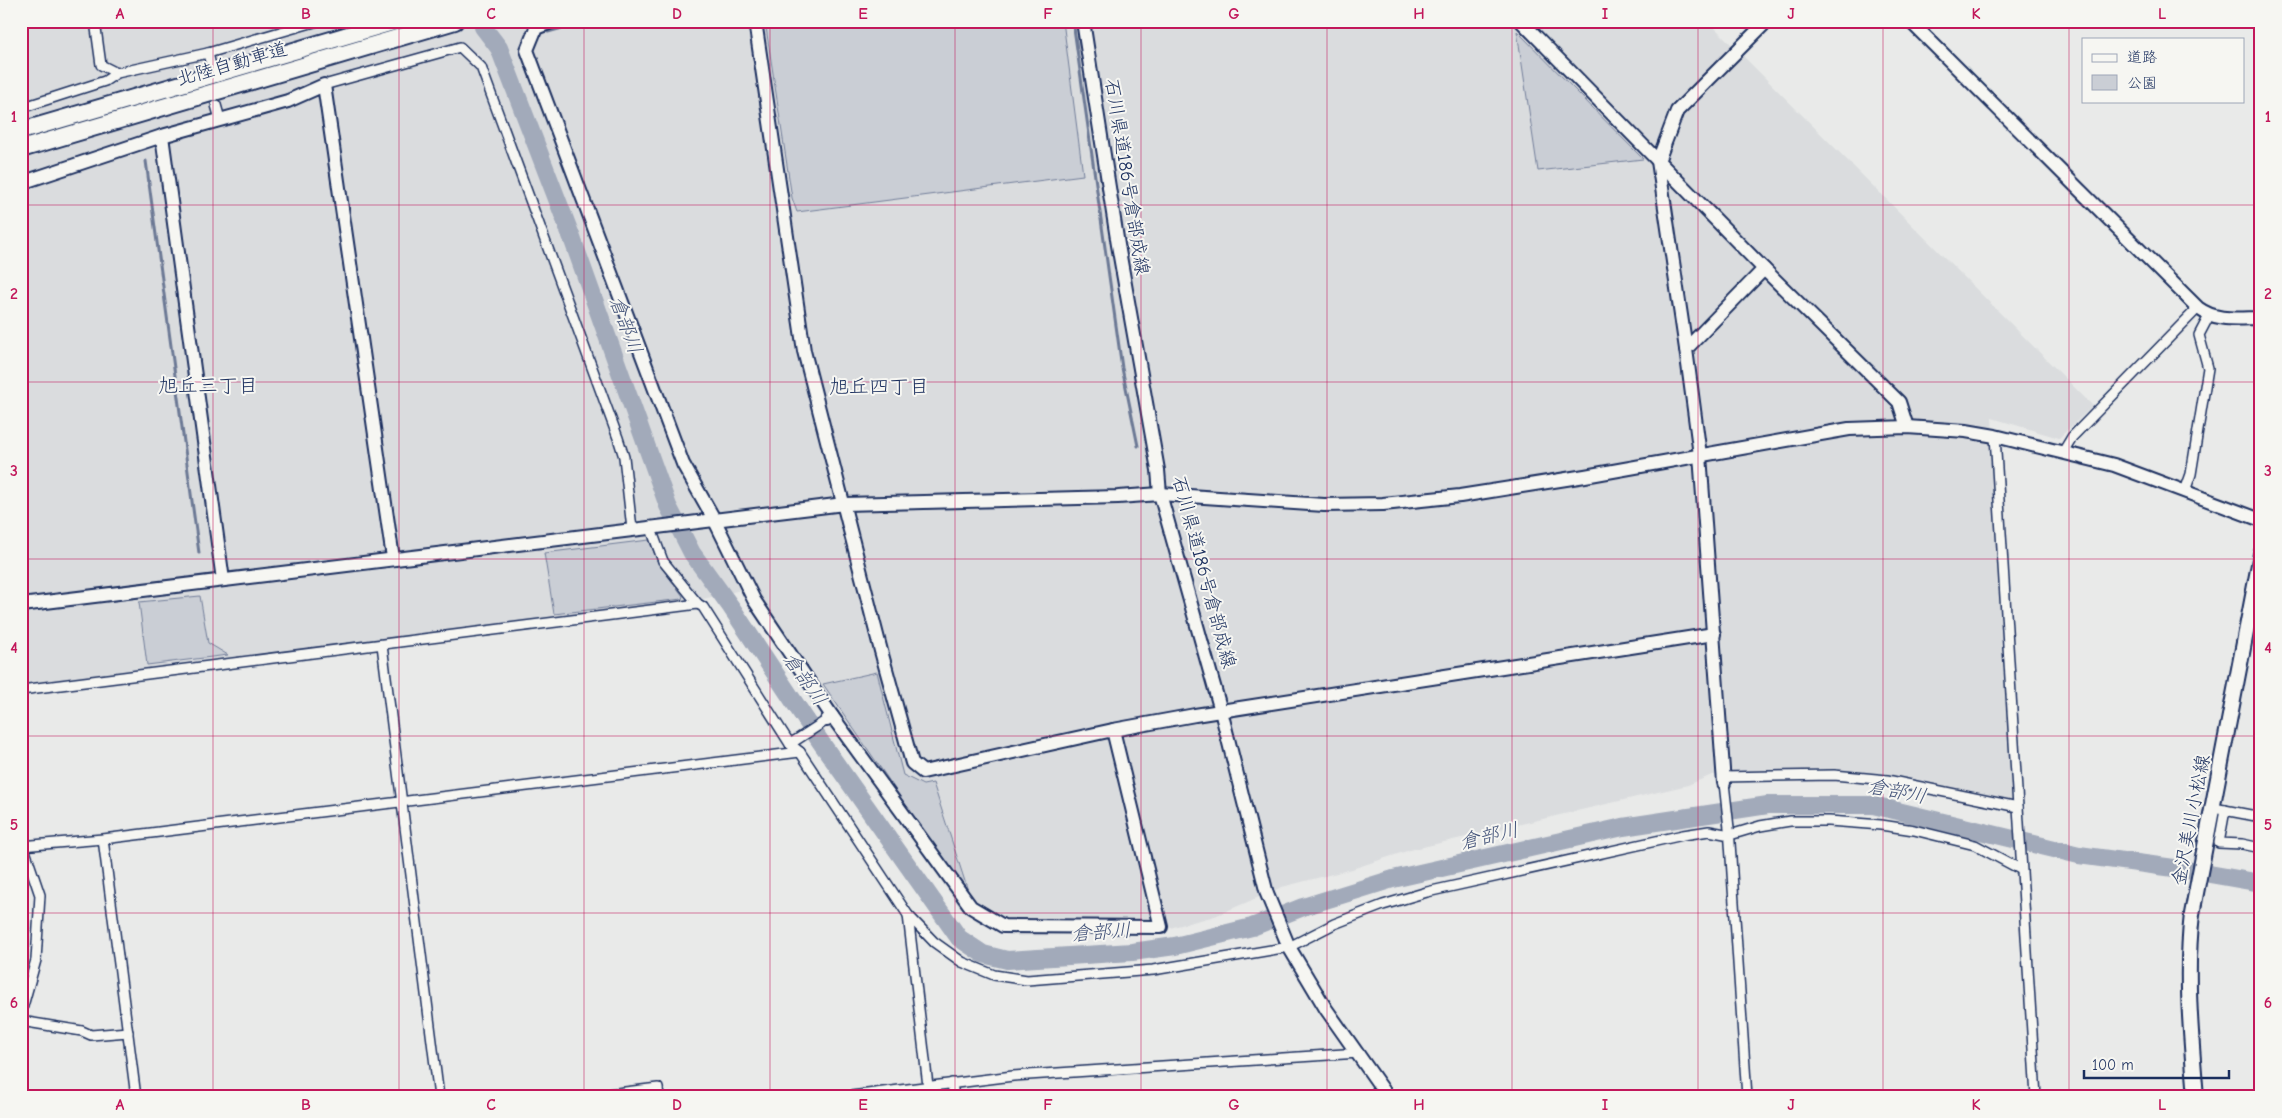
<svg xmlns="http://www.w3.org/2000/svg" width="2282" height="1118" viewBox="0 0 2282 1118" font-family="'Comic Neue','Klee One',sans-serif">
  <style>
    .built { fill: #dadcde }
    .green { fill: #caced5; stroke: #727e9a }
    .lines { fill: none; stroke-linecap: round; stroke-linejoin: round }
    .stream { stroke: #6c7995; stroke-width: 3 }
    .river { stroke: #a2aaba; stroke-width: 18 }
    .street-casing { stroke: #1b2f5e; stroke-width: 12 }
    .secondary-casing { stroke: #1b2f5e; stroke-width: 16 }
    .primary-casing { stroke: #1b2f5e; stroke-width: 18 }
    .highway-casing { stroke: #1b2f5e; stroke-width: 20 }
    .street { stroke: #f6f6f2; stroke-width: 9 }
    .secondary { stroke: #f6f6f2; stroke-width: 12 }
    .primary { stroke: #f6f6f2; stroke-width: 14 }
    .highway { stroke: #f6f6f2; stroke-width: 16 }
    .grid { fill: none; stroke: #c2185b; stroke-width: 1; stroke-opacity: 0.55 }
    .labels { text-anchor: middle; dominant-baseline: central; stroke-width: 4; stroke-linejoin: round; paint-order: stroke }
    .street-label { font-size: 19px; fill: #1b2f5e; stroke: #f6f6f2 }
    .water-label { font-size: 20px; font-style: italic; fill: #44547a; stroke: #f6f6f2 }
    .neighbourhood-label { font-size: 20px; fill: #1b2f5e; stroke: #f6f6f2 }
    .neatline { fill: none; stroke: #c2185b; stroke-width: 2 }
    .grid-label { font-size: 16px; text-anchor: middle; font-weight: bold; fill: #c2185b }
  </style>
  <rect width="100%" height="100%" fill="#e9eae9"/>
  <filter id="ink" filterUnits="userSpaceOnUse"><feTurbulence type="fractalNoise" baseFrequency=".02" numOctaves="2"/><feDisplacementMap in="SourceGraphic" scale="10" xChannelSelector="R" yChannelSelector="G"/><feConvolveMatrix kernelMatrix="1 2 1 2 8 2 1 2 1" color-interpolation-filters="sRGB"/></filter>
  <g filter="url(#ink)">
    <!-- built -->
    <path class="built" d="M21,21H1708L2093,406L2059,438L1992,418L2013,800L1922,781L1818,769L1712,775L1688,785L1410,850L1352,869L1282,887L1215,916L1151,933L1016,936L979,923L958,905L820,708L741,590L682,604L21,684Z"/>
    <!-- green -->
    <g class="green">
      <path d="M765,21H1063L1083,175L797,212L792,198Z"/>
      <path d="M1517,31L1643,159L1538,171Z"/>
      <path d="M649,540L658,563L683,596L682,599L554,614L544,553Z"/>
      <path d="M200,596L208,643L228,655L147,665L139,602Z"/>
      <path d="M877,672L903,775L923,785L933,783L971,900L823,684Z"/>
    </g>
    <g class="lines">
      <!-- stream -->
      <g class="stream">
        <path d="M1073,21L1122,368L1138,446"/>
        <path d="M548,32L587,21"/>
        <path d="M146,161L199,553"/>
      </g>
      <!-- river -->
      <path class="river" d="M483,27L499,48L572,238L668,506L692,553L731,607L820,741L959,938L983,954L1007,960L1132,952L1175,946L1252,927L1303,907L1393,879L1623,827L1768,805H1873L2079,855L2181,869L2261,883"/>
      <!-- street casing -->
      <g class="street-casing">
        <g id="street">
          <path d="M95,21L101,65L117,73"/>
          <path d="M208,53L211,66"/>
          <path d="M324,85L460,47L481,67L618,438L624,457L632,529"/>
          <path d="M216,105L220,119"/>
          <path d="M21,108L105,81L117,73L208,53L318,21"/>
          <path d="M1995,436L2036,1097"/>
          <path d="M2063,452L2072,437L2198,308"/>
          <path d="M2185,491L2191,474L2208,368L2199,335L2209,316"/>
          <path d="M650,526L663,561L698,604L703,607L790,744L800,752L908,915L928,1086"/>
          <path d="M382,645L439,1097"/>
          <path d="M21,690L698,604"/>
          <path d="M790,744L827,720"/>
          <path d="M1723,777L1834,775L1887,780L2018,807"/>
          <path d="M1724,783L1729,828L1747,1097"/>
          <path d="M2219,809L2261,817"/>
          <path d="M2225,810L2219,843L2242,844L2261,848"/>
          <path d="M21,839L40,895L36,960L21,1013"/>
          <path d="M103,839L136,1097"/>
          <path d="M21,846L103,839L800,752"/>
          <path d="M908,915L934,942L962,962L994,975L1027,980L1153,970L1289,947L1334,924L1383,905L1427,892L1683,835L1709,831L1730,835L1760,826L1790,821H1829L1881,825L1914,830L1975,845L2020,869"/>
          <path d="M21,1021L82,1031L91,1035L128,1032"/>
          <path d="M21,1032V1062"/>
          <path d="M952,1083L954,1097"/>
          <path d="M584,1097L658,1088L659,1097"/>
          <path d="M843,1097L1013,1076L1359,1053"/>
        </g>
      </g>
      <!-- secondary casing -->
      <g class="secondary-casing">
        <g id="secondary">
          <path d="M554,21L536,28L527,50L683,464L714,519L754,600L832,716L827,720"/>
          <path d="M755,21L804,351L881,651L912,763L923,772L1113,730L1195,715L1714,634"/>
          <path d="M1083,21L1118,245L1158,470L1160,494L1221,711L1267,894L1289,947L1326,1009L1388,1097"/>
          <path d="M1521,21L1764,269L1899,402L1907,427"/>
          <path d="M1910,21L2198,308C2217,322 2238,318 2261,318"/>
          <path d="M162,136L223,580"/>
          <path d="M21,183L162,136L288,101L324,85L393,558"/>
          <path d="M1686,349L1658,161L1677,111L1767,21"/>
          <path d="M21,605L844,504L1118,497L1160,494L1324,505L1383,504L1460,496L1585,476L1849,429L1907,427L1966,431L1995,436L2114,465L2261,520"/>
          <path d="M832,716L971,907L1003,926L1161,927L1113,730"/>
          <path d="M1724,783L1700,455L1686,349L1764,269"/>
        </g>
      </g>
      <!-- primary casing -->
      <g class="primary-casing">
        <path id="primary" d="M2196,1097C2191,1035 2185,976 2192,914L2261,554"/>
      </g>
      <!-- highway casing -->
      <g class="highway-casing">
        <g id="highway">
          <path d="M21,131L396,21"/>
          <path d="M21,149L455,21"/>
        </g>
      </g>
      <!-- street -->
      <use href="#street" class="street"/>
      <!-- secondary -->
      <use href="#secondary" class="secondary"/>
      <!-- primary -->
      <use href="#primary" class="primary"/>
      <!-- highway -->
      <use href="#highway" class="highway"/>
    </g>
  </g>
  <!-- grid -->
  <path class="grid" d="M213,21V1097M399,21V1097M584,21V1097M770,21V1097M955,21V1097M1141,21V1097M1327,21V1097M1512,21V1097M1698,21V1097M1883,21V1097M2069,21V1097M21,205H2261M21,382H2261M21,559H2261M21,736H2261M21,913H2261"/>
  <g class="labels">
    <!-- street labels -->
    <g class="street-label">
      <text transform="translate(232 64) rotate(-16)">北陸自動車道</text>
      <text transform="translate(1127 177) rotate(81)">石川県道186号倉部成線</text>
      <text transform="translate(1204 572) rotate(75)">石川県道186号倉部成線</text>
      <text transform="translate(2191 820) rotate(-79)">金沢美川小松線</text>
    </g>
    <!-- water labels -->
    <g class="water-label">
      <text transform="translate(626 325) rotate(70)">倉部川</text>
      <text transform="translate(805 679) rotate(55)">倉部川</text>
      <text transform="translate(1897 791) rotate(11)">倉部川</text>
      <text transform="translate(1489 836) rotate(-13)">倉部川</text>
      <text transform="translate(1101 932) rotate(-4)">倉部川</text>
    </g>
    <!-- neighbourhood labels -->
    <g class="neighbourhood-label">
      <text x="208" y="385">旭丘三丁目</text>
      <text x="879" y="386">旭丘四丁目</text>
    </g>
  </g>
  <!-- margin -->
  <rect width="2282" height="1118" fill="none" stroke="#f6f6f2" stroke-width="55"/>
  <!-- legend -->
  <rect x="2082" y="38" width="162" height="65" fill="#f6f6f2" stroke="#9ea6b7"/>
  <rect x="2092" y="54" width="25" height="8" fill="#f6f6f2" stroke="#9ea6b7"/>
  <text x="2127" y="62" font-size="15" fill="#1b2f5e">道路</text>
  <rect x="2092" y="75" width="25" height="15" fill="#caced5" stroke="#9ea6b7"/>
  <text x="2127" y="88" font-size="15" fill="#1b2f5e">公園</text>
  <!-- scale -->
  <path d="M2084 1070v8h145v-8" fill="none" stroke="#1b2f5e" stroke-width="2.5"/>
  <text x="2092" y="1070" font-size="15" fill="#1b2f5e" stroke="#f6f6f2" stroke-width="4" paint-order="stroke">100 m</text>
  <rect x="28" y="28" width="2226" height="1062" class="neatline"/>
  <g class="grid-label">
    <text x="120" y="19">A</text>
    <text x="306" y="19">B</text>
    <text x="491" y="19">C</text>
    <text x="677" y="19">D</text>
    <text x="863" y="19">E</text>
    <text x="1048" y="19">F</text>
    <text x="1234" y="19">G</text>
    <text x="1419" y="19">H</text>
    <text x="1605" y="19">I</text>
    <text x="1791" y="19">J</text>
    <text x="1976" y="19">K</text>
    <text x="2162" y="19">L</text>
    <text x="14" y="122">1</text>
    <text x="2268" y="122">1</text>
    <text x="14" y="299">2</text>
    <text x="2268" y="299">2</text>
    <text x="14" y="476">3</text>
    <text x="2268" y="476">3</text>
    <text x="14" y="653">4</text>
    <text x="2268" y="653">4</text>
    <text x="14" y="830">5</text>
    <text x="2268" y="830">5</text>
    <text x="14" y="1008">6</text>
    <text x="2268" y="1008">6</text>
    <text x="120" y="1110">A</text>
    <text x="306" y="1110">B</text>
    <text x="491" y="1110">C</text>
    <text x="677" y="1110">D</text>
    <text x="863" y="1110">E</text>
    <text x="1048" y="1110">F</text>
    <text x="1234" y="1110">G</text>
    <text x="1419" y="1110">H</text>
    <text x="1605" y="1110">I</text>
    <text x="1791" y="1110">J</text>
    <text x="1976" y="1110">K</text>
    <text x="2162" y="1110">L</text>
  </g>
</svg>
